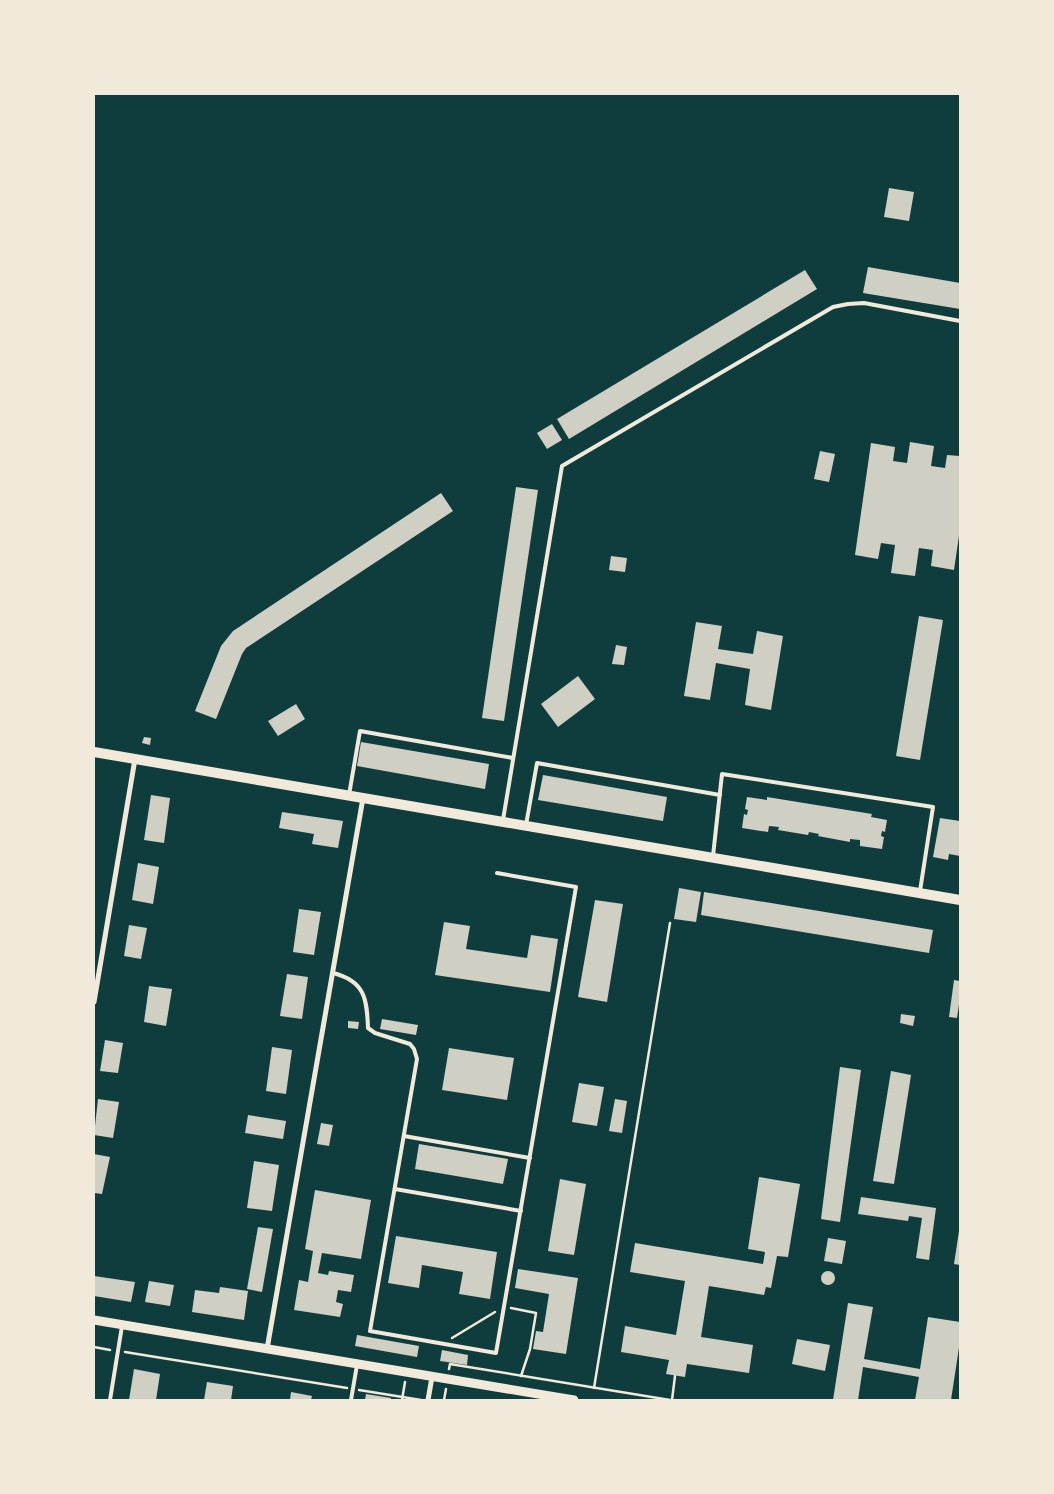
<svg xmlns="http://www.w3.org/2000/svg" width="1054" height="1494" viewBox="0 0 1054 1494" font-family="Barlow,sans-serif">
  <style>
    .building { fill: #cfcfc3 }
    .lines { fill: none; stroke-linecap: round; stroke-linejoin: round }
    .path { stroke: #f1e9da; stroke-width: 2.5 }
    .service { stroke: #f1e9da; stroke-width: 4 }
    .minor { stroke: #f1e9da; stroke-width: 5 }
    .tertiary { stroke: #f1e9da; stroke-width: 9 }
    .secondary { stroke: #f1e9da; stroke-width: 10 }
  </style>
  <rect width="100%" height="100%" fill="#0f3d3e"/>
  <!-- building -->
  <g class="building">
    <path d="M889,188L914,192L909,221L884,217Z"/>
    <path d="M868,267L960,283V309L863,293Z"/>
    <path d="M805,270L817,289L569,439L557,419Z"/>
    <path d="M552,424L562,440L547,449L537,433Z"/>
    <path d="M910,442L934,446L931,466L945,468L947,455L960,456V529L954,570L931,566L933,550L919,548L915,576L891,573L895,545L881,543L878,559L855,555L871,443L895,447L893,461L907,463Z"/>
    <path d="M820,451L835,454L829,482L814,479Z"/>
    <path d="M516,487L538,490L504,721L482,718Z"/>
    <path d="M441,493L453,511L246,648L242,654L216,719L195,711L221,646L233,631Z"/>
    <path d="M611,556L627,558L625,572L609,570Z"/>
    <path d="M919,616L943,620L920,760L896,756Z"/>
    <path d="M696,622L722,626L718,649L753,654L757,631L783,636L771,710L745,705L750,669L716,663L710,700L684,696Z"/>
    <path d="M616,645L627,647L624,665L612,664Z"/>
    <path d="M578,676L595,699L558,727L541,704Z"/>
    <path d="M296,704L305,719L278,736L268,721Z"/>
    <path d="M144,737L151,738L150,745L142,743Z"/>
    <path d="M361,742L489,764L485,789L357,766Z"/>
    <path d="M543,775L667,797L663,821L538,800Z"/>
    <path d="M151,795L170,798L164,843L144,840Z"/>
    <path d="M747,797L767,800V797L872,814L871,817L887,820L885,832L882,831L881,836L884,837L882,849L860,846V840L850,839V842L818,836L819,834L809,832L808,835L778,830L779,827L769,826L768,832L742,828L744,814L747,815L748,810L745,809Z"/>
    <path d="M282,812L343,821L338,848L312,844L314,834L279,828Z"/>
    <path d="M940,818L960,821V856L949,854L948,860L933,857Z"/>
    <path d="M138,863L159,867L153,904L132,900Z"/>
    <path d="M679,888L701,892L696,922L674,919Z"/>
    <path d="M704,892L933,930L929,953L701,915Z"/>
    <path d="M595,900L623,904L607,1002L578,997Z"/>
    <path d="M299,909L321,912L314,955L293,952Z"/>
    <path d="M444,922L470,926L466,949L527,958L531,935L558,939L550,992L435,975Z"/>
    <path d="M129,925L147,928L141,959L124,956Z"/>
    <path d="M287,974L308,977L302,1019L280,1016Z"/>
    <path d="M954,980L960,981V998L957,1018L949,1017Z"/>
    <path d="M149,986L172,989L166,1026L144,1022Z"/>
    <path d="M901,1014L915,1016L913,1026L900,1023Z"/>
    <path d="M382,1019L418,1025L416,1035L380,1029Z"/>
    <path d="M348,1021L359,1022L358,1029L348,1028Z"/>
    <path d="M105,1040L123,1043L118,1073L100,1071Z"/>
    <path d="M272,1047L292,1050L286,1094L266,1091Z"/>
    <path d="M449,1048L514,1058L507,1100L442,1090Z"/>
    <path d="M840,1067L861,1070L840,1222L821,1219Z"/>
    <path d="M891,1071L911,1075L894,1184L873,1181Z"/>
    <path d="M579,1083L604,1087L597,1126L572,1122Z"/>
    <path d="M98,1099L119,1102L113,1138L94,1135Z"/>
    <path d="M615,1099L627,1101L622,1133L609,1131Z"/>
    <path d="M248,1115L286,1121L283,1139L245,1133Z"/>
    <path d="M321,1123L333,1125L329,1146L317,1144Z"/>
    <path d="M419,1144L508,1159L503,1184L415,1169Z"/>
    <path d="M94,1154L110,1157L102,1194L94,1193Z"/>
    <path d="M254,1161L279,1165L272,1211L247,1208Z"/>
    <path d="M759,1177L800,1184L788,1257L777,1256L771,1288L766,1287L764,1295L709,1286L701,1337L753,1345L749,1373L687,1364L685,1377L666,1374L669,1360L621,1352L625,1326L676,1335L685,1281L630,1272L635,1243L763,1264L765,1252L748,1249Z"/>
    <path d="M560,1179L586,1184L574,1255L548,1251Z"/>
    <path d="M315,1190L371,1200L361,1259L322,1253L318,1273L328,1275L329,1271L354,1275L351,1292L338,1290L336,1302L343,1304L340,1317L294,1310L299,1280L308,1282L313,1251L305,1249Z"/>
    <path d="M861,1197L936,1208L929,1260L916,1258L922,1218L909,1216L908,1221L858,1214Z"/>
    <path d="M258,1227L273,1229L262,1292L247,1289Z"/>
    <path d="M959,1231H960V1265L954,1264Z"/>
    <path d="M396,1236L497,1252L490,1299L459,1294L463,1272L422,1265L419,1288L388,1283Z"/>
    <path d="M828,1238L846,1241L842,1264L824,1261Z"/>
    <path d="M518,1269L578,1278L566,1354L533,1349L536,1331L543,1332L549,1294L515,1288Z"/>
    <circle cx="828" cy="1278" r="7"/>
    <path d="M94,1276L135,1282L131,1302L94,1296Z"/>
    <path d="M149,1281L174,1285L170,1306L145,1302Z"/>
    <path d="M220,1287L248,1291L244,1320L192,1312L195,1290L219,1293Z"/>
    <path d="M848,1303L873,1307L864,1359L920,1369L928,1317L960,1322V1341L951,1400H915L919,1377L863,1367L858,1400H833Z"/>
    <path d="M357,1335L419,1346L417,1357L355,1346Z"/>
    <path d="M797,1339L830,1345L825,1371L792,1364Z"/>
    <path d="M442,1350L468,1355L467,1365L440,1361Z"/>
    <path d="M134,1369L160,1374L156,1400H129Z"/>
    <path d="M207,1382L233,1386L231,1400H204Z"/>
    <path d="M291,1392L312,1396L311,1400H290Z"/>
    <path d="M366,1394L391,1398V1400H365Z"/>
  </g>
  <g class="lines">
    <!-- path -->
    <g class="path">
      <path d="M511,1308L536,1313L530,1349L521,1376"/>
      <path d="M452,1338L495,1312"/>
      <path d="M94,1347L110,1350"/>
      <path d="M125,1352L347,1388"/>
      <path d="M449,1369L450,1364L670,1400"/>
      <path d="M594,1388L670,923"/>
      <path d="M359,1390L421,1400"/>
      <path d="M402,1400L405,1382"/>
      <path d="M444,1400L446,1389"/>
      <path d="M672,1400L675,1376"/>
    </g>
    <!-- service -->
    <g class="service">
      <path d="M349,795L360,731L513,758"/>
      <path d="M503,820L562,466L833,307L848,304L864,303L960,321"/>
      <path d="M526,825L537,763L720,795"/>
      <path d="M713,856L722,774L933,807L920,891"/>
      <path d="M333,973C365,981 367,999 368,1028L375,1033L410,1044L414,1049L417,1059L370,1331L496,1353L576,887L497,873"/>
      <path d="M404,1136L530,1158"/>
      <path d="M395,1189L521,1211"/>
      <path d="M110,1400L122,1326"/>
      <path d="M351,1400L357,1365"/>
    </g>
    <!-- minor -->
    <g class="minor">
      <path d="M94,1002L135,759"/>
      <path d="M267,1349L363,798"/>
      <path d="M428,1400L432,1377"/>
    </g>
    <!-- tertiary -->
    <path class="tertiary" d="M94,1320L574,1400"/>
    <!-- secondary -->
    <path class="secondary" d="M94,752L960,900"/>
  </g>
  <!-- border -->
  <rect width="1054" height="1494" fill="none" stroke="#f1e9da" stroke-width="190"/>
</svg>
